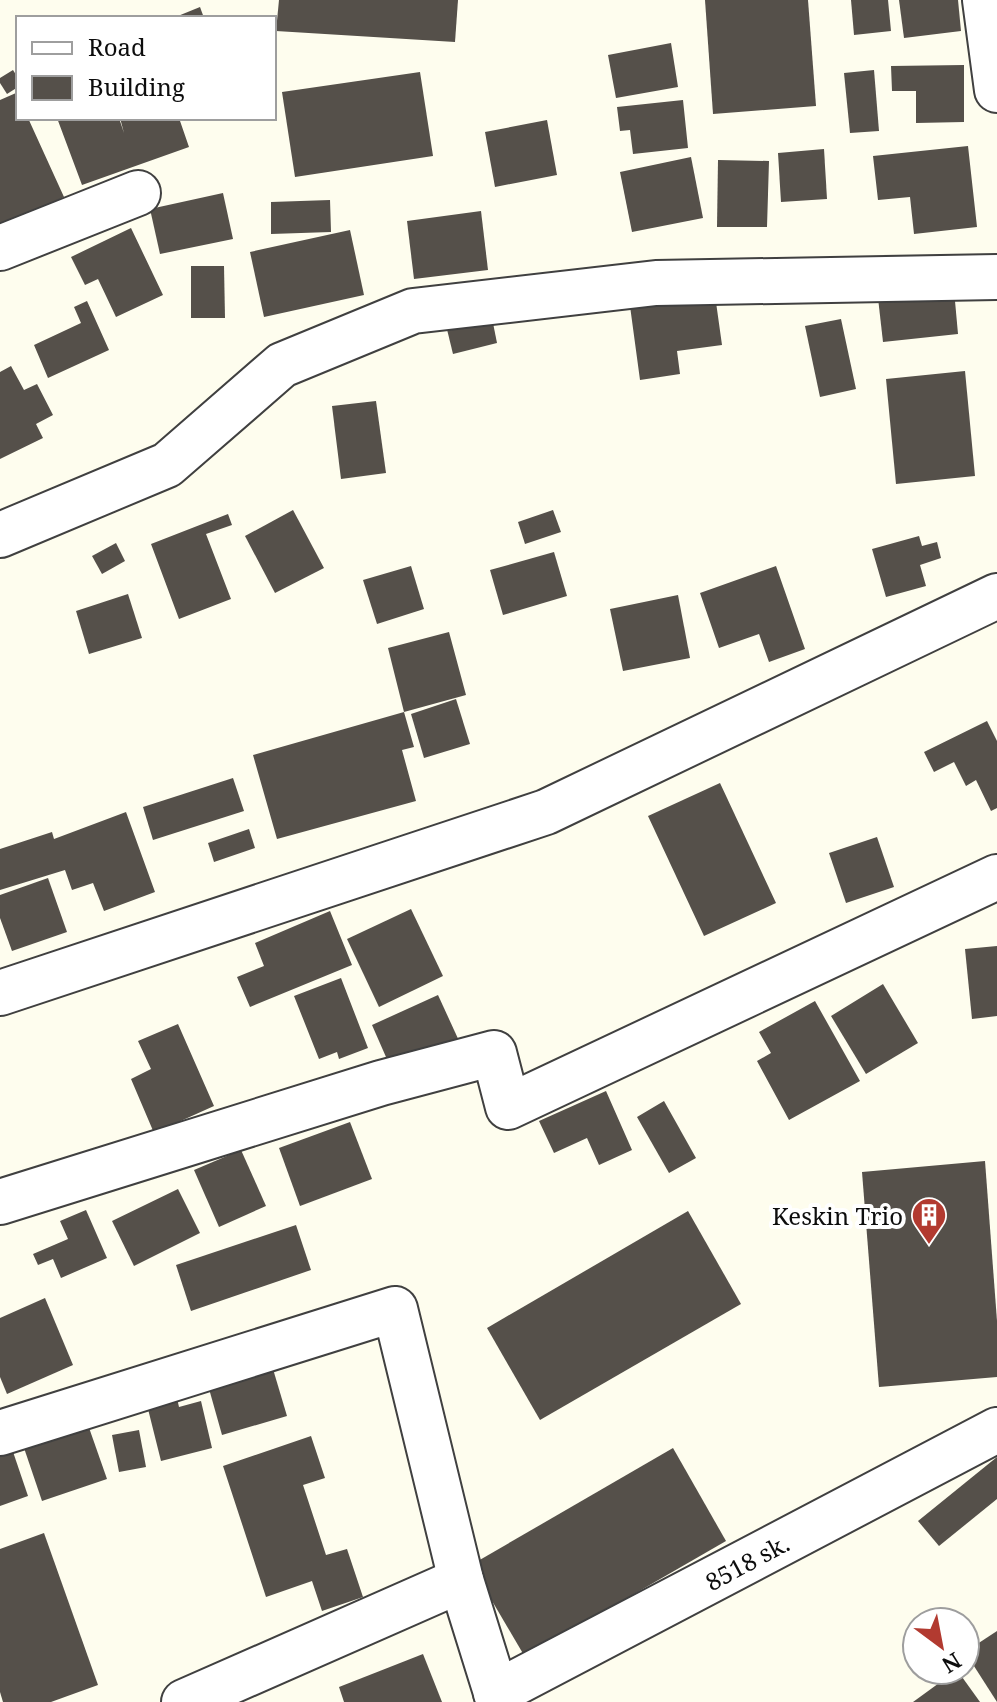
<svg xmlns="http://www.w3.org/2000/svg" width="997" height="1702" viewBox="0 0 997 1702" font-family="'Noto Serif',serif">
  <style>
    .building { fill: #55504a }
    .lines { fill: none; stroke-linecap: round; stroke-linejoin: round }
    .minor-casing { stroke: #404040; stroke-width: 48 }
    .minor { stroke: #fff; stroke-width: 44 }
    .labels { text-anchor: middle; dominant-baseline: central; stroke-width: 8; stroke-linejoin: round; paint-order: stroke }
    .poi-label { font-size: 24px; fill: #0d0d0d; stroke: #fff; text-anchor: end }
    .street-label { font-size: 24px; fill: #0d0d0d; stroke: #fff }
  </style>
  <rect width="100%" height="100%" fill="#fefdee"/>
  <!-- building -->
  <g class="building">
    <path d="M279,0H458L455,42L276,31Z"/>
    <path d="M705,0H808L816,106L713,114Z"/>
    <path d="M851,0H888L891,31L854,35Z"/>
    <path d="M899,0H958L961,31L904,38Z"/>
    <path d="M200,7L204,18H173Z"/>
    <path d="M671,43L678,87L616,98L608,55Z"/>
    <path d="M964,65V122L916,123V91H892L891,66Z"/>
    <path d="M13,70L18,78V87L7,94L0,83V78Z"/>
    <path d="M874,70L879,131L850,133L844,73Z"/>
    <path d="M420,72L433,156L295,177L282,92Z"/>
    <path d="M16,93L18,118H28L64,197L0,227V100Z"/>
    <path d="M683,100L688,148L633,154L630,130L620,131L617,107Z"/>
    <path d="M57,118H119L124,133L120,118H179L189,147L82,185Z"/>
    <path d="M547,120L557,175L495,187L485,132Z"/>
    <path d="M968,146L977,227L914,234L910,197L878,200L873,156Z"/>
    <path d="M824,149L827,199L781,202L778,153Z"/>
    <path d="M691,157L703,218L632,232L620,172Z"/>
    <path d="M718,160L769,161L767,227H717Z"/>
    <path d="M223,193L233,239L160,254L150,209Z"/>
    <path d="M330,200L331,232L271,234V202Z"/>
    <path d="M481,211L488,270L414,279L407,221Z"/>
    <path d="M131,228L163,295L116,317L98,279L85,285L71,257Z"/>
    <path d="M350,230L364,295L264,317L250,252Z"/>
    <path d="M191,266H224L225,318H191Z"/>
    <path d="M954,290L958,334L883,342L878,298Z"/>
    <path d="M715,295L722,345L677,351L680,374L640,380L630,306Z"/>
    <path d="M87,301L109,350L48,378L34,345L81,323L74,307Z"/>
    <path d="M443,313L492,318L497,343L453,354Z"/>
    <path d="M841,319L856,389L820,397L805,326Z"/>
    <path d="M11,366L24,390L37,384L53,415L36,424L43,438L0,459V372Z"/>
    <path d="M965,371L975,476L896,484L886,379Z"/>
    <path d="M376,401L386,473L341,479L332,406Z"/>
    <path d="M293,510L324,568L275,593L245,536Z"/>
    <path d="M553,510L561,532L525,544L518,522Z"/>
    <path d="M228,514L232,525L206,534L231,599L179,619L151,544Z"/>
    <path d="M919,536L922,546L937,542L941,558L920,565L926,586L886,597L872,549Z"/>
    <path d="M116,543L125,561L102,574L92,556Z"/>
    <path d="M554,552L567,596L503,615L490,570Z"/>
    <path d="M411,566L424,609L377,624L363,580Z"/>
    <path d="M776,566L805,649L769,662L759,634L719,648L700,593Z"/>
    <path d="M128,594L142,638L89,654L76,611Z"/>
    <path d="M678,595L690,658L623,671L610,609Z"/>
    <path d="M449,632L466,695L404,712L414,747L402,750L416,801L277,839L253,755L404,712L388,648Z"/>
    <path d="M456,699L470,744L424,758L411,714Z"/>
    <path d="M987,721L997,741V808L991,811L976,780L966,786L954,762L934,772L924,752Z"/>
    <path d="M233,778L244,811L153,840L143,807Z"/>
    <path d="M720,783L776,903L704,936L648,816Z"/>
    <path d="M126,812L155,892L104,911L93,883L72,890L65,870L0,890V849L52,832L54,839Z"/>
    <path d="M249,829L255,848L214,862L208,843Z"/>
    <path d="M877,837L894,887L846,903L829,853Z"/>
    <path d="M48,878L67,932L12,951L0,918V895Z"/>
    <path d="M411,909L443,976L379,1007L347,939Z"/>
    <path d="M330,911L352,965L250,1007L237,977L264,966L255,943Z"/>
    <path d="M997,946V1016L972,1019L965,949Z"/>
    <path d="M341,978L368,1048L339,1059L337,1052L319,1059L294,996Z"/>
    <path d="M883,984L918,1043L866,1074L831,1016Z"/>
    <path d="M438,995L460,1043L393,1073L372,1025Z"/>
    <path d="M815,1001L860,1081L789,1120L757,1061L771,1053L759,1032Z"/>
    <path d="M178,1024L214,1106L154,1133L131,1079L151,1069L138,1041Z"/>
    <path d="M606,1091L632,1150L599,1165L587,1138L554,1153L539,1121Z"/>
    <path d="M664,1101L696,1158L669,1173L637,1117Z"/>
    <path d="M350,1122L372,1179L300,1206L279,1148Z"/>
    <path d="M241,1150L266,1206L219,1227L194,1170Z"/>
    <path d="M985,1161L997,1321V1377L879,1387L862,1172Z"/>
    <path d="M178,1189L200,1233L134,1266L112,1221Z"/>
    <path d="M86,1210L107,1258L61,1278L53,1259L38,1265L33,1254L68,1239L60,1221Z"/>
    <path d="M688,1211L741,1304L540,1420L487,1328Z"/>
    <path d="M296,1225L311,1270L191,1311L176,1265Z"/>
    <path d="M45,1298L73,1365L7,1394L0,1377V1318Z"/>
    <path d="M270,1359L287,1416L222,1435L206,1378Z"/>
    <path d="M176,1394L179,1407L201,1401L212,1448L161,1461L146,1401Z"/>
    <path d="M87,1422L107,1479L42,1501L23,1445Z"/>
    <path d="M139,1430L146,1467L119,1472L112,1435Z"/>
    <path d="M311,1436L325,1478L303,1485L326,1555L347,1549L363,1597L322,1611L312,1581L266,1597L223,1466Z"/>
    <path d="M10,1443L28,1496L0,1506V1446Z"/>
    <path d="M673,1448L726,1541L525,1657L471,1565Z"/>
    <path d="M997,1457V1499L939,1546L918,1521Z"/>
    <path d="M44,1533L98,1685L51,1702H3L0,1692V1549Z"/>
    <path d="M997,1631V1702L965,1652Z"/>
    <path d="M423,1654L442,1702H344L339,1687Z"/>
    <path d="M957,1670L980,1702H913Z"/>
  </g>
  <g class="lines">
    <!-- minor casing -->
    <g class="minor-casing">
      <g id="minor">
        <path d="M985,0L997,90"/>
        <path d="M0,248L138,193"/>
        <path d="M0,535L167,465L282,365L413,311L656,283L997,277"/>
        <path d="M0,993L546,812L997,596"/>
        <path d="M0,1202L381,1083L494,1053L508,1107L997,877"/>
        <path d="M0,1433L395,1309L461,1580L499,1702"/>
        <path d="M496,1693L997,1430"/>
        <path d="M184,1702L461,1580"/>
      </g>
    </g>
    <!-- minor -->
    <use href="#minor" class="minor"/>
  </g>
  <!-- icons -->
  <defs>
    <g id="building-pin" transform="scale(1.8)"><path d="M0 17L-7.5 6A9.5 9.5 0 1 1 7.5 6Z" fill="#b23a30" stroke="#fff"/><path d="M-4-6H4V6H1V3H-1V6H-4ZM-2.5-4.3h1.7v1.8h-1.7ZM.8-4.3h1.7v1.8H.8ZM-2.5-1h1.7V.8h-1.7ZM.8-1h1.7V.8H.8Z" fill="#fff"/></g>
  </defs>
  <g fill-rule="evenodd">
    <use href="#building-pin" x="929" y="1215"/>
  </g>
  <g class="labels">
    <!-- poi labels -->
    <g class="poi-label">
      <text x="903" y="1215">Keskin Trio</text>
    </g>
    <!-- street labels -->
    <g class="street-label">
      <text transform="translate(747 1562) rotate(-28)">8518 sk.</text>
    </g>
  </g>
  <!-- legend -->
  <rect x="16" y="16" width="260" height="104" fill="#ffffff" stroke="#9e9e9e" stroke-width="2"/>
  <rect x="32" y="42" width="40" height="12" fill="#ffffff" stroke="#9e9e9e" stroke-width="2"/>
  <text x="88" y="56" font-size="24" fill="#0d0d0d">Road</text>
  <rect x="32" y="76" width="40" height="24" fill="#55504a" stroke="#9e9e9e" stroke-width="2"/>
  <text x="88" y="96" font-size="24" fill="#0d0d0d">Building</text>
  <!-- north arrow -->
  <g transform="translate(941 1646) rotate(148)"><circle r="38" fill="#ffffff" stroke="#9e9e9e" stroke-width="2"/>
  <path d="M0-6L14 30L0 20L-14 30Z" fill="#b23a30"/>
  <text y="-12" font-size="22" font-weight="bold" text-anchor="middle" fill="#0d0d0d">N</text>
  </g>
</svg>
